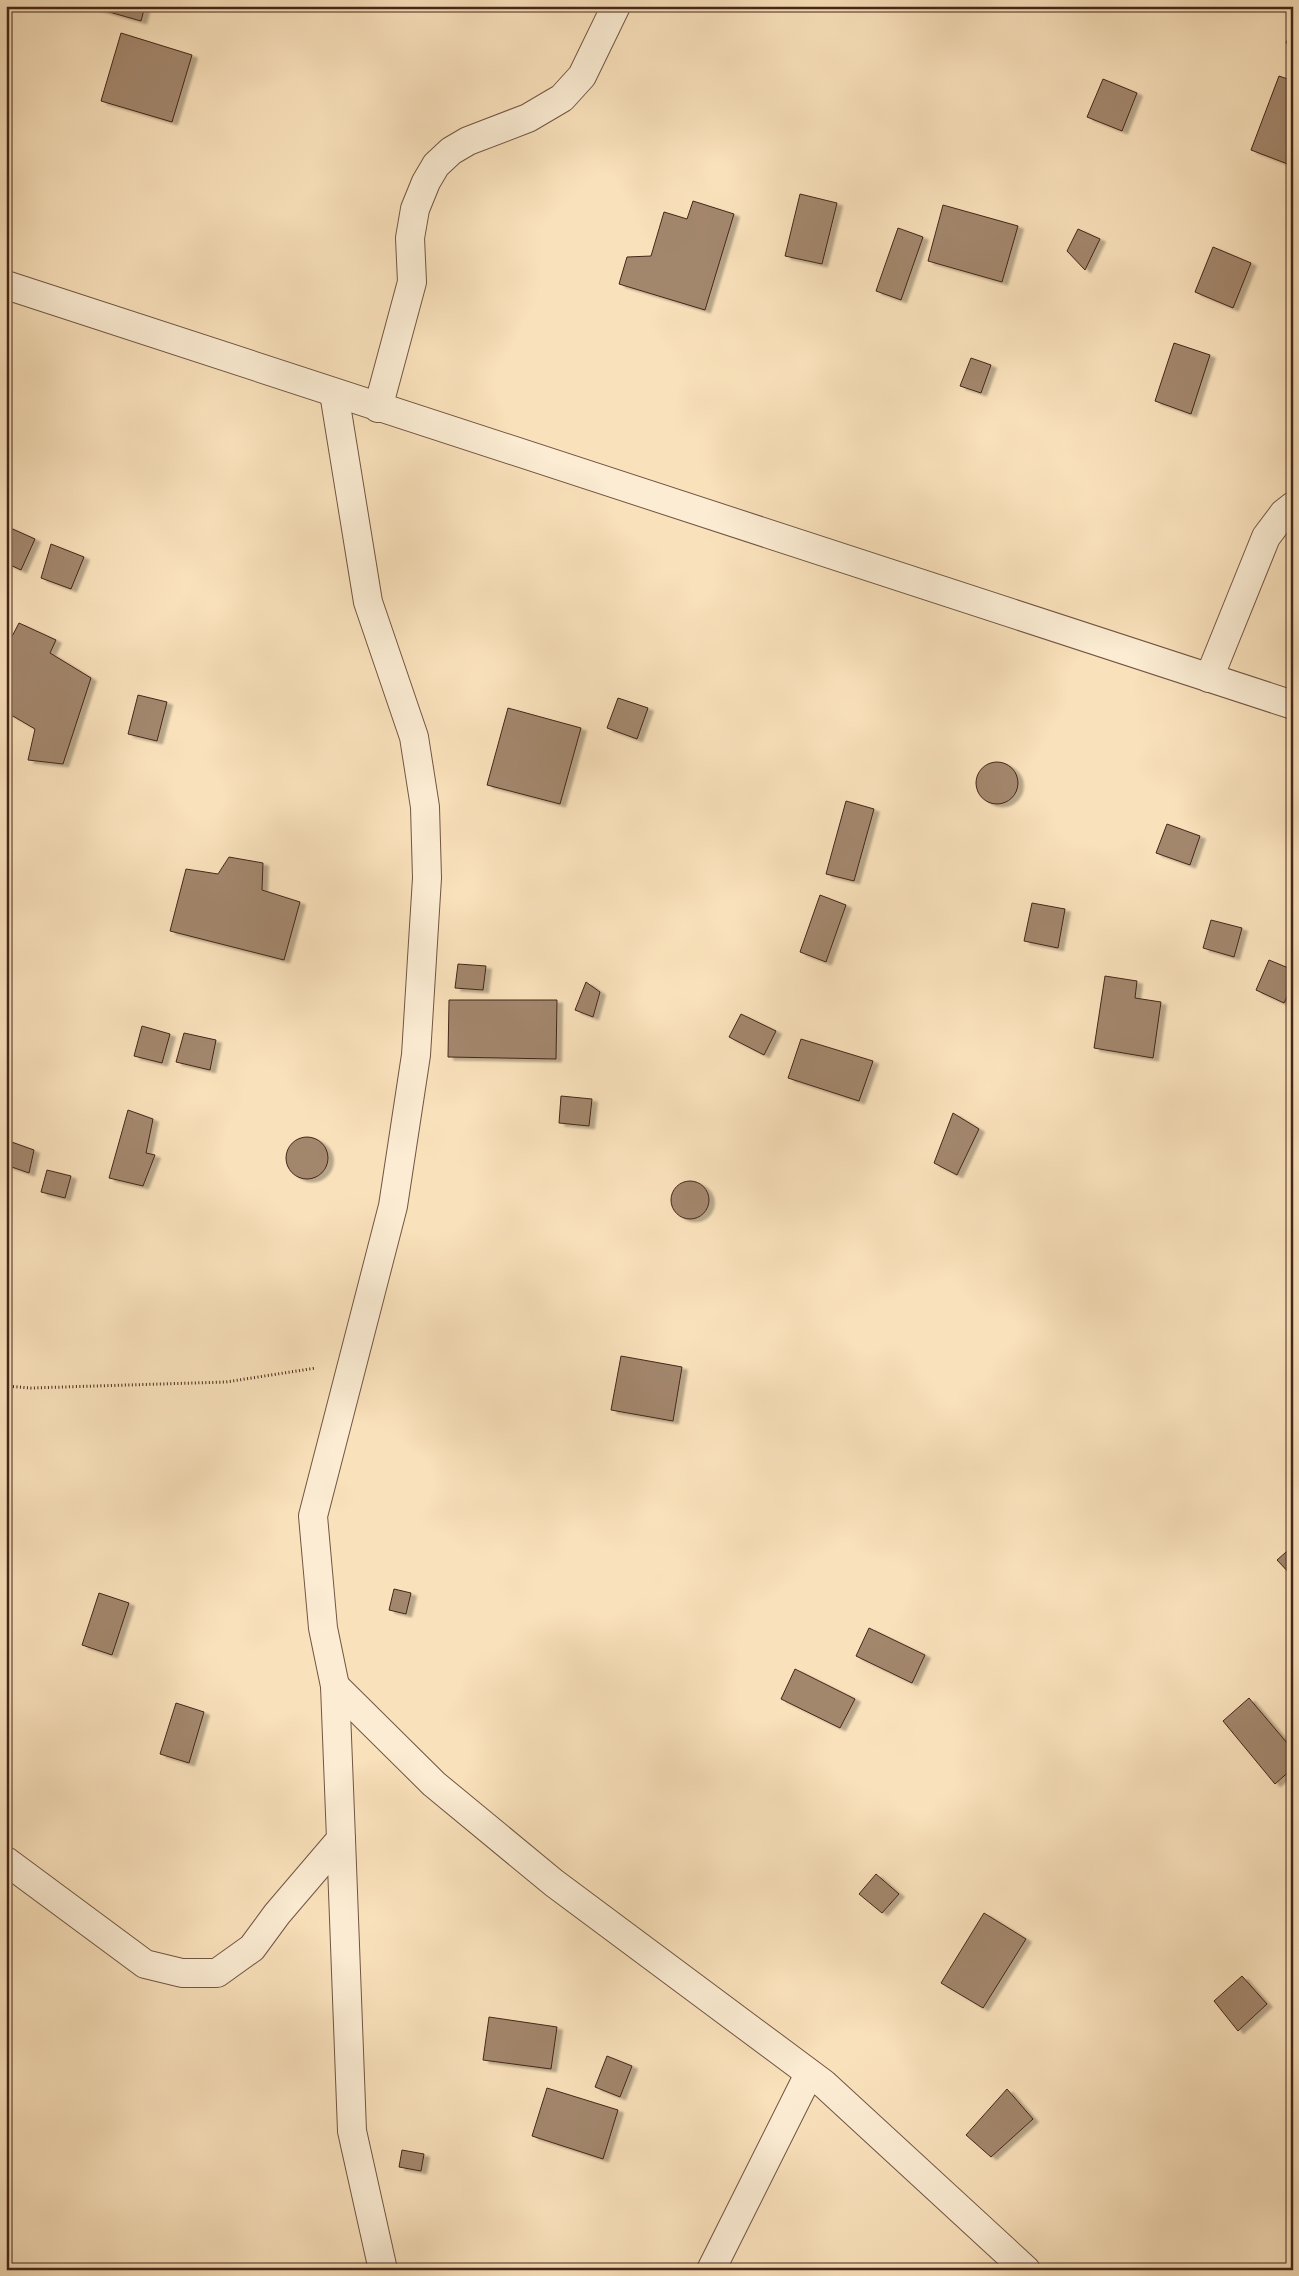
<svg xmlns="http://www.w3.org/2000/svg" width="1299" height="2276" viewBox="0 0 1299 2276" font-family="'Old Standard TT',serif">
  <style>
    .building { fill: #a3876d; stroke: #452619; filter: url(#shadow) }
    .lines { fill: none; stroke-linecap: round; stroke-linejoin: round }
    .minor-casing { stroke: #725542; stroke-width: 30 }
    .path { stroke: #452619; stroke-width: 3; stroke-dasharray: 1 2.5; stroke-linecap: butt }
    .minor { stroke: #fbecd3; stroke-width: 28 }
  </style>
  <defs>
    <filter id="shadow"><feDropShadow dx="5.5" dy="3" stdDeviation="1" flood-color="#0004"/></filter>
  </defs>
  <rect width="100%" height="100%" fill="#f9e1bb"/>
  <filter id="stains"><feTurbulence type="fractalNoise" baseFrequency=".004" numOctaves="4"/><feColorMatrix values="0 0 0 0 .2 0 0 0 0 .09 0 0 0 0 .02 0 0 0 .5 -.17"/></filter>
  <radialGradient id="worn" r=".72"><stop offset=".6" stop-color="#630" stop-opacity="0"/><stop offset="1" stop-color="#630" stop-opacity=".3"/></radialGradient>
  <!-- building -->
  <g class="building">
    <path d="M88,6H145L141,21Z"/>
    <path d="M1293,26V45L1286,43Z"/>
    <path d="M121,33L192,55L172,122L101,101Z"/>
    <path d="M1279,76L1293,81V166L1251,150Z"/>
    <path d="M1103,79L1137,93L1122,131L1087,117Z"/>
    <path d="M800,194L837,203L822,264L785,256Z"/>
    <path d="M693,201L734,214L705,310L619,284L627,257L651,256L664,212L687,219Z"/>
    <path d="M943,205L1018,226L1002,282L928,261Z"/>
    <path d="M898,228L923,237L901,300L876,291Z"/>
    <path d="M1078,229L1100,239L1085,270L1067,251Z"/>
    <path d="M1213,247L1251,263L1233,308L1195,292Z"/>
    <path d="M1174,343L1210,355L1191,414L1155,401Z"/>
    <path d="M971,358L991,365L981,393L960,386Z"/>
    <path d="M6,526L35,539L21,570L6,563Z"/>
    <path d="M51,544L84,557L71,589L41,578Z"/>
    <path d="M19,623L56,640L50,653L91,678L63,764L28,760L35,729L6,712V648Z"/>
    <path d="M138,695L167,702L157,741L128,734Z"/>
    <path d="M618,698L648,708L637,739L607,728Z"/>
    <path d="M508,708L581,728L560,804L487,785Z"/>
    <circle cx="997" cy="783" r="21"/>
    <path d="M846,801L874,809L854,881L826,874Z"/>
    <path d="M1167,824L1200,836L1190,865L1156,853Z"/>
    <path d="M229,857L263,863L262,890L300,902L284,960L170,931L186,869L218,874Z"/>
    <path d="M820,895L846,905L826,962L800,952Z"/>
    <path d="M1032,903L1065,909L1058,948L1024,941Z"/>
    <path d="M1211,920L1242,928L1234,957L1203,948Z"/>
    <path d="M1269,960L1293,970V985L1284,1003L1256,990Z"/>
    <path d="M458,964L486,966L483,990L455,988Z"/>
    <path d="M1105,976L1137,981L1135,998L1161,1002L1153,1058L1094,1048Z"/>
    <path d="M586,982L600,992L593,1017L575,1010Z"/>
    <path d="M449,1000H557L556,1059L448,1057Z"/>
    <path d="M741,1014L776,1031L764,1055L729,1037Z"/>
    <path d="M142,1026L170,1034L162,1063L134,1056Z"/>
    <path d="M184,1033L216,1040L210,1070L176,1062Z"/>
    <path d="M801,1039L873,1061L859,1101L788,1078Z"/>
    <path d="M561,1096L592,1099L589,1126L559,1123Z"/>
    <path d="M128,1110L153,1119L146,1153L155,1155L143,1186L109,1178Z"/>
    <path d="M953,1113L979,1129L957,1175L934,1163Z"/>
    <circle cx="307" cy="1158" r="21"/>
    <path d="M6,1140L34,1150L29,1173L6,1165Z"/>
    <path d="M47,1170L71,1176L65,1198L41,1192Z"/>
    <circle cx="690" cy="1200" r="19"/>
    <path d="M621,1356L682,1367L673,1421L611,1410Z"/>
    <path d="M1293,1546V1577L1277,1560Z"/>
    <path d="M394,1589L411,1593L406,1614L389,1610Z"/>
    <path d="M99,1593L129,1603L112,1655L82,1645Z"/>
    <path d="M869,1628L925,1655L912,1683L856,1656Z"/>
    <path d="M795,1669L855,1699L840,1728L781,1699Z"/>
    <path d="M1249,1698L1293,1750V1768L1275,1784L1223,1721Z"/>
    <path d="M176,1703L204,1712L189,1763L160,1754Z"/>
    <path d="M876,1874L899,1894L882,1913L859,1894Z"/>
    <path d="M984,1913L1026,1939L983,2008L941,1983Z"/>
    <path d="M1242,1976L1267,2004L1238,2031L1214,2001Z"/>
    <path d="M489,2017L557,2027L551,2069L483,2060Z"/>
    <path d="M607,2056L632,2066L620,2097L595,2087Z"/>
    <path d="M547,2088L618,2110L603,2159L532,2136Z"/>
    <path d="M1007,2089L1033,2119L991,2157L966,2135Z"/>
    <path d="M402,2150L424,2154L421,2171L399,2167Z"/>
  </g>
  <g class="lines">
    <!-- minor casing -->
    <g class="minor-casing">
      <g id="minor">
        <path d="M6,285L1293,705"/>
        <path d="M378,408L412,282L410,238L415,209L426,182L436,165L451,151L468,141L528,118L562,98L582,76L616,6"/>
        <path d="M1209,678L1266,537L1284,513L1293,506"/>
        <path d="M335,1686L434,1784L554,1883L824,2084L1026,2270"/>
        <path d="M341,1839L352,2131L383,2270"/>
        <path d="M6,1861L145,1964L182,1973H217L252,1948L277,1914L341,1839L335,1686L323,1628L313,1516L393,1206L416,1055L427,878L425,807L414,737L368,602L334,393"/>
        <path d="M711,2270L809,2074"/>
      </g>
    </g>
    <!-- path -->
    <path class="path" d="M6,1386L31,1388L226,1382L316,1368"/>
    <!-- minor -->
    <use href="#minor" class="minor"/>
  </g>
  <!-- margin -->
  <rect width="1299" height="2276" fill="none" stroke="#f9e1bb" stroke-width="25"/>
  <rect x="8" y="8" width="1284" height="2261" fill="none" stroke="#452619" stroke-width="2.5"/>
  <rect x="12" y="12" width="1274" height="2251" fill="none" stroke="#452619"/>
  <rect width="100%" height="100%" filter="url(#stains)"/>
  <rect width="100%" height="100%" fill="url(#worn)"/>
</svg>
